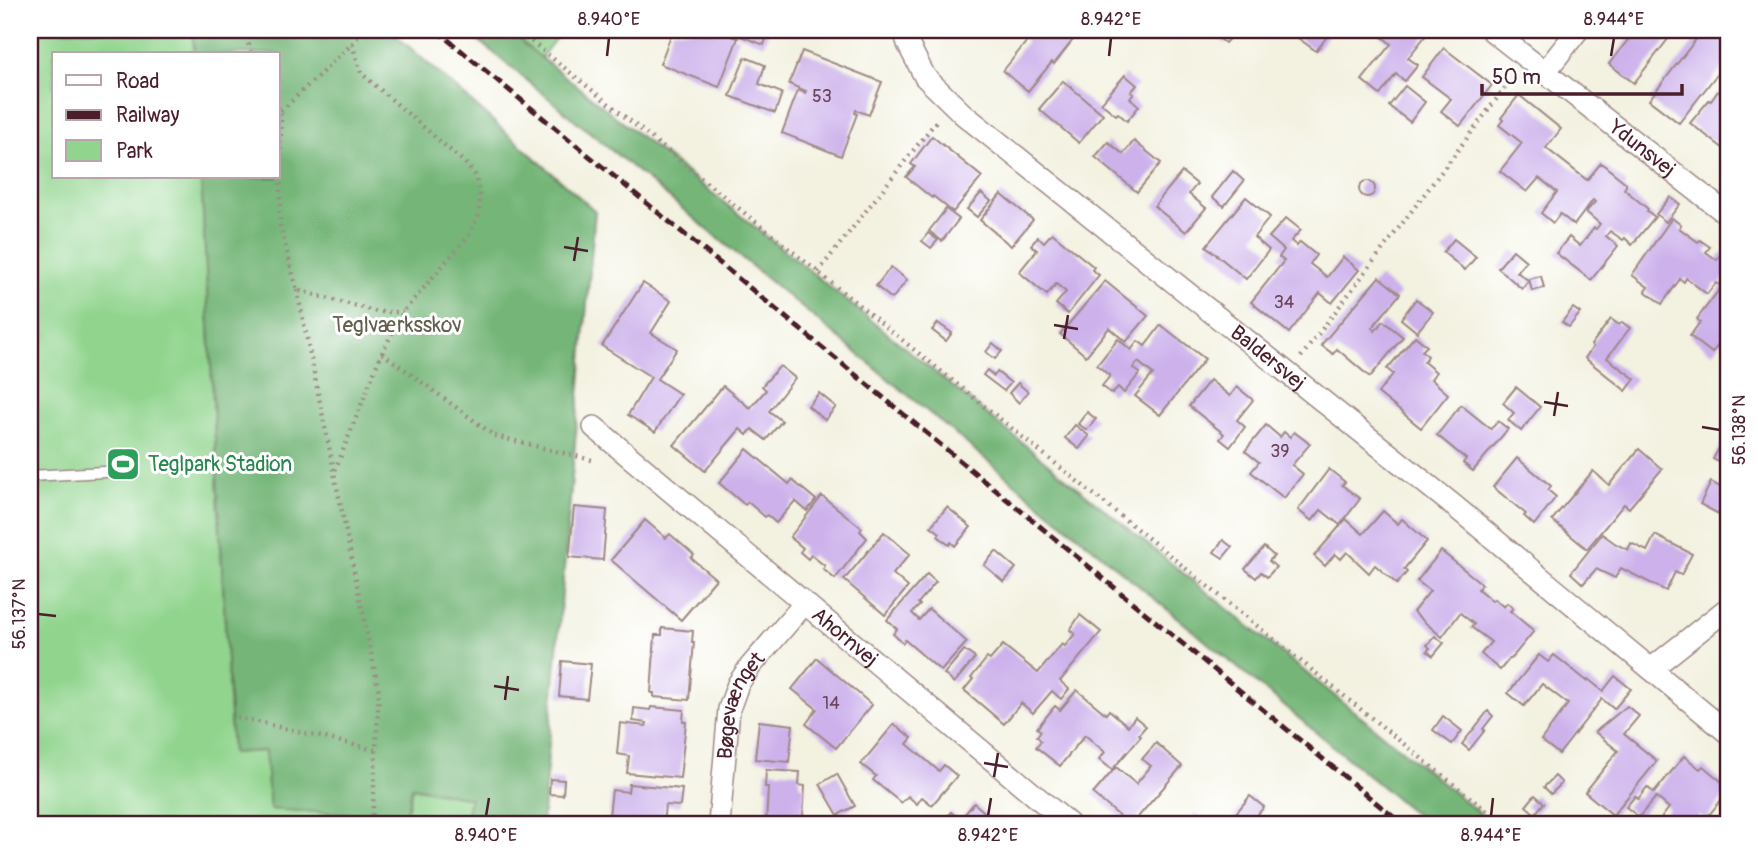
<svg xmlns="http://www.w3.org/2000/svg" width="1758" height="854" viewBox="0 0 1758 854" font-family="Pangolin,sans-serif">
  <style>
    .green { fill: #90d48d; stroke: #6d7a5c; stroke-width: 2 }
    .forest { fill: #74b678; stroke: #5f6a52; stroke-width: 2 }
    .building { fill: #ccb1eb }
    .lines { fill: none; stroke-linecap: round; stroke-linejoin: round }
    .service-casing { stroke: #9e8886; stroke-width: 13 }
    .minor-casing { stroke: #9e8886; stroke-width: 24 }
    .path { stroke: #9e8886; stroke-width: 4.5; stroke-dasharray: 2 5; stroke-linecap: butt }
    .service { stroke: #fff; stroke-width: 10 }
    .minor { stroke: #fff; stroke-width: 21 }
    .rail { stroke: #4a1f2b; stroke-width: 5; stroke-dasharray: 10 5; stroke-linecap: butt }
    .ticks { fill: none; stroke: #4a1f2b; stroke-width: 2.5 }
    .labels { text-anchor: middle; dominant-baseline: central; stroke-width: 6; stroke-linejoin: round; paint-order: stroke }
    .number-label { font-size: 18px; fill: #6a445b }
    .street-label { font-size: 21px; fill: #4a1f2b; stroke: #fff }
    .park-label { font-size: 21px; fill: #625e4d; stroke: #fff }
    .leisure-label { font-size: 21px; fill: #27864d; stroke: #fff; text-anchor: start }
    .neatline { fill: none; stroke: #4a1f2b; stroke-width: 2.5 }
    .ticks-label { font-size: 18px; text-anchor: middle; fill: #4a1f2b }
  </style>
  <rect width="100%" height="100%" fill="#fff"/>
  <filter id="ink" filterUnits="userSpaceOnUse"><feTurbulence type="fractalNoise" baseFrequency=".0143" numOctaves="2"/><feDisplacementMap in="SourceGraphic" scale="14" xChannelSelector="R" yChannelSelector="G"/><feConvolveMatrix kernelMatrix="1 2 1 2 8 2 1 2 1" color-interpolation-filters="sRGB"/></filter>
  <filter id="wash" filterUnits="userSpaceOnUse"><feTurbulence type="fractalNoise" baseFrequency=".00686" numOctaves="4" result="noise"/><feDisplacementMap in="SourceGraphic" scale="28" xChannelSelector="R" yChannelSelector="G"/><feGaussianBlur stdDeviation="1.57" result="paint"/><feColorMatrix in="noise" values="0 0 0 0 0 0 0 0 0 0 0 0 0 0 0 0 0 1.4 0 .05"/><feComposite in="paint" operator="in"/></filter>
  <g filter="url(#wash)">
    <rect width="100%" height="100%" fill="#f3f1e0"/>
    <!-- green -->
    <g class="green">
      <path d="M30,30H193L194,54H54V177H201L232,752L265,751L270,809L364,815L366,824H30Z"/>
      <path d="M487,30H560L558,35L533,68Z"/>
      <path d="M412,787L470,798L465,824H404Z"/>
    </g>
    <!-- forest -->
    <g class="forest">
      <path d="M193,30H390L595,211L542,824H465L470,798L412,787L404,824H366L364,815L270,809L265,751L232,753L201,177H278V54H194Z"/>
      <path d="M466,30H513L524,44L804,266L1493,824H1427Z"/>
    </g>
    <g id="blocks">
      <!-- building -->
      <g class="building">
        <path d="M673,30H769L764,45L733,33L732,36L738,38L719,87L660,64Z"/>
        <path d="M1012,30H1076L1079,32L1054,64L1052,62L1028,91L1003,71L1027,41Z"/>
        <path d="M1208,30H1226L1232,35L1225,43Z"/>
        <path d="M1287,30H1332L1316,51Z"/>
        <path d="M1374,30H1430L1408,58L1418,65L1405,81L1396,74L1380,95L1362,80L1391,44Z"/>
        <path d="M1623,30H1675L1634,83L1609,64L1631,36Z"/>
        <path d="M1716,30H1728V60L1679,123L1649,100L1701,33L1709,39Z"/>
        <path d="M1444,48L1492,85L1460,126L1441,111L1451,99L1422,77Z"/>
        <path d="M802,51L882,82L869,115L856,110L855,113L857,114L841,156L782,133L798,90L805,93L806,91L789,84Z"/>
        <path d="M745,57L765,65L759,84L782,93L775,113L730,96Z"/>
        <path d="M1125,75L1137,85L1131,92L1134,94L1130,98L1139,106L1127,121L1118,113L1116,115L1101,103Z"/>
        <path d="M1063,81L1103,114L1079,143L1039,109Z"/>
        <path d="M1405,86L1425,102L1410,122L1389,106Z"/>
        <path d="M1718,91L1728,99L1720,109L1728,115V152L1690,123L1709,100L1711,101Z"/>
        <path d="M1519,95L1561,129L1546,148L1587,180L1601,163L1626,183V186L1624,189L1648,209L1647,211L1655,217L1632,245L1625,238L1623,240L1610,231L1606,236L1618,246L1591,280L1556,253L1569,237L1580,246L1594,228L1596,229L1600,224L1586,212L1595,202L1593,200L1574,225L1560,214L1553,223L1541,213L1557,192L1539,178L1527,192L1500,171L1522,143L1499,125L1503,120L1501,118Z"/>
        <path d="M932,136L982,177L953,212L933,196L932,198L906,177L915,167L911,164Z"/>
        <path d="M1134,141L1161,163L1137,192L1095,157L1108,142L1123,154Z"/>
        <path d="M1233,171L1244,181L1224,206L1212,197Z"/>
        <path d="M1182,172L1197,184L1189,194L1206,208L1186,232L1154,206Z"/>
        <circle cx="1367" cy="189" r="8"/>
        <path d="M981,193L991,201L977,217L967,209Z"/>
        <path d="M1001,194L1033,220L1011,246L980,220Z"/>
        <path d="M1246,197L1270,217L1254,237L1269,250L1246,279L1206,246Z"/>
        <path d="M1670,197L1680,204L1666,222L1656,214Z"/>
        <path d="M946,209L959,219L942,241L929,231Z"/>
        <path d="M1286,218L1301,230L1291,241L1297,246L1300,242L1316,255L1310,264L1327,277L1343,257L1359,270L1332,303L1320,293L1289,333L1251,302L1284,261L1279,257L1284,250L1269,237Z"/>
        <path d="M1672,218L1681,225L1679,228L1698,242L1700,240L1710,247L1706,252L1717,260L1723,253L1728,257V273L1719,285L1716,283L1707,294L1686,278L1684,282L1680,279L1662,304L1645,291L1648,287L1632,275Z"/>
        <path d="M928,233L938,240L931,248L922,241Z"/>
        <path d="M1052,233L1094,267L1092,270L1099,275L1068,314L1056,304L1066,292L1056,284L1047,295L1019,272L1037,250L1031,245L1038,237L1044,242Z"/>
        <path d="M1454,239L1476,257L1465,270L1443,252Z"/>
        <path d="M1513,250L1526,261L1517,272L1529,281L1522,289L1498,268Z"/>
        <path d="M891,267L907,280L892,299L876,286Z"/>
        <path d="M1541,276L1544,288L1532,291L1529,279Z"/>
        <path d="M1379,277L1400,294L1372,328L1375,331L1383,321L1403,337L1370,377L1337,349L1333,354L1321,345Z"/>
        <path d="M1728,278V340L1727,342L1723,339L1712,353L1690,336L1700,322L1697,319Z"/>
        <path d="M1105,281L1148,316L1126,342L1109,328L1086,356L1060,334Z"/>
        <path d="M643,283L671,301L651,333L677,349L657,379L680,394L655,432L628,415L651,377L602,346Z"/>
        <path d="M1416,299L1433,312L1417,332L1401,319Z"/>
        <path d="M1573,308L1580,313L1569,327L1562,322Z"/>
        <path d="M1611,319L1619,325L1622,322L1630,328L1607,358L1635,379L1626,391L1585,358L1593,347L1591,345Z"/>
        <path d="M938,323L952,333L946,341L932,330Z"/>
        <path d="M1161,325L1205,359L1160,415L1135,396L1153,374L1138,362L1133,368L1140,373L1124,393L1118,387L1112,394L1102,386L1110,376L1097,365L1118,339L1131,350L1138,341L1145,346Z"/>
        <path d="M1415,336L1427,346L1422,351L1428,356L1424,362L1436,372L1431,379L1448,394L1421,428L1378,393L1393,374L1387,369Z"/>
        <path d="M993,343L1002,351L995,359L986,352Z"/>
        <path d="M780,366L795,378L769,411L782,421L766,440L752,429L747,435L740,429L705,471L674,445L723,386L750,408L766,390L762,386Z"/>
        <path d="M987,370L994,376L997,372L1011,383L1004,391L983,375Z"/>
        <path d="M1210,380L1230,396L1237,387L1253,400L1237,420L1245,427L1230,447L1220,439L1224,434L1189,406Z"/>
        <path d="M1018,383L1028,392L1019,403L1009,393Z"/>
        <path d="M1516,387L1540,407L1521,431L1508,420L1514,413L1503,403Z"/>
        <path d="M819,393L836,407L825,420L808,406Z"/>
        <path d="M1461,405L1491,429L1498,421L1508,429L1473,471L1463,463L1466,459L1437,435Z"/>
        <path d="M1087,412L1096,419L1087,430L1078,424Z"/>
        <path d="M1075,425L1089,436L1079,449L1065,438Z"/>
        <path d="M1266,425L1280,437L1284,432L1290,437L1294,432L1310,444L1292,465L1303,474L1284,498L1251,472L1259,462L1245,451Z"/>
        <path d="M1723,441L1728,444V467L1713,459Z"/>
        <path d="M747,449L789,484L792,480L816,500L807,511L795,501L776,523L767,515L765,517L748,502L745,505L719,483Z"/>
        <path d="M1639,449L1662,469L1629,508L1624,504L1587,549L1552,520L1593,471L1609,485Z"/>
        <path d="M1517,458L1551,486L1548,490L1556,497L1534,525L1524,516L1526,514L1493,487Z"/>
        <path d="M1329,469L1345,482L1342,485L1360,499L1340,525L1321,510L1312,521L1298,510Z"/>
        <path d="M1728,481V519L1700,504L1711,482L1724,489Z"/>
        <path d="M822,496L862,528L860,531L867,538L835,579L823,569L825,566L811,555L808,559L800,552L803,548L790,537Z"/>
        <path d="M574,507L607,510L603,560L569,557Z"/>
        <path d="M947,507L971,527L955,546L951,542L949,545L938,536L940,533L931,526Z"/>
        <path d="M1383,511L1398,524L1402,519L1427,541L1404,569L1407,572L1397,584L1375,565L1369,573L1347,552L1341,559L1335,554L1325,566L1314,556L1346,519L1363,534Z"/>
        <path d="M645,520L666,538L670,534L694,555L691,558L716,579L681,620L611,560Z"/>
        <path d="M884,532L910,554L893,574L908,587L885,615L844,580Z"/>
        <path d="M1602,534L1616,544L1628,550L1631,543L1647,551L1655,535L1692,554L1681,575L1675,572L1666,591L1621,568L1615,578L1596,569L1583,584L1571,573Z"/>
        <path d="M1223,540L1232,547L1223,558L1214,552Z"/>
        <path d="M1264,547L1274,556L1269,561L1276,567L1267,577L1261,572L1256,578L1245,569Z"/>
        <path d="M996,551L1016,568L1004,582L984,565Z"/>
        <path d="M1441,551L1482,584L1478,589L1492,601L1494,599L1504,607L1507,603L1513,608L1510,611L1534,631L1511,659L1510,658L1500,670L1481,654L1491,642L1471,627L1474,624L1460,613L1442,637L1413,612L1430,591L1417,581Z"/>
        <path d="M927,574L936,582L918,603L920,605L912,613L919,620L929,609L967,642L941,671L905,640L903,643L893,634L897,629L887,620Z"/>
        <path d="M1080,615L1101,632L1060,681L1069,689L1061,699L1052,691L1033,713L1021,703L1004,724L964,690L973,679L971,678L987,658L990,660L1003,645L1038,673L1062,644L1065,646L1075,634L1070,630Z"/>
        <path d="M662,628L693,631L692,642H694L689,700L654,697V693H651L655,635H662Z"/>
        <path d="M1435,636L1444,643L1433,656L1427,651L1430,648L1427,645Z"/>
        <path d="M964,650L975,658L954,683L944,674Z"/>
        <path d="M1539,655L1548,662L1554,655L1587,681L1588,679L1603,691L1615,676L1631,689L1614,709L1602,699L1559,754L1541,740L1568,704L1542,684L1524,706L1508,693Z"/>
        <path d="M817,658L872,705L836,748L806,724L817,709L792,689Z"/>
        <path d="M562,661L591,664L587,699L559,696Z"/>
        <path d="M1077,690L1106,714L1109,710L1128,726L1135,717L1146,726L1139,734L1141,736L1112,770L1099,759L1105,752L1085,735L1060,766L1036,747L1041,741L1037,736L1041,731L1037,728L1055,706L1060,710Z"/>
        <path d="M1627,706L1639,716L1624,734L1657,761L1613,815L1585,792L1618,751L1595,732Z"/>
        <path d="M651,707L684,710L683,721L686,722L680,778L627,773L629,756L617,754L620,723L646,726L647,723L633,721L634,708L650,710Z"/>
        <path d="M1488,711L1493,716L1483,729L1485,730L1469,750L1462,744Z"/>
        <path d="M1443,716L1462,731L1452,744L1433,730Z"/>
        <path d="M759,721L793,725L789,762L755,759Z"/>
        <path d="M894,724L912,738L907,744L939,771L944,765L957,776L932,805L922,797L917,804L908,796L901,803L873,780L876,776L861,764Z"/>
        <path d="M1156,743L1182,766L1132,824H1129L1093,794L1116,767L1136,784L1151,766L1142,759Z"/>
        <path d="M1684,756L1700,769L1703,766L1728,787V791L1705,820L1699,815L1693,822L1695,824H1671L1662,817L1669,808L1656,797L1639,817L1626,807L1635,796L1638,799L1647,787L1654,793Z"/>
        <path d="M766,770L800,772L799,785L805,786L803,817L819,818V824H766L768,787H765Z"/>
        <path d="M837,774L855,806L838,815L820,784Z"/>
        <path d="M1555,776L1562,783L1551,794L1544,787Z"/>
        <path d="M550,779L564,780L563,795L549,794Z"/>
        <path d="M629,784L682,789L680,806L665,805L663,824H608L612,790L628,792Z"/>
        <path d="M1535,795L1544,803L1535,814L1526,806Z"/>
        <path d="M1250,796L1264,807L1250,824H1227Z"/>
        <path d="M974,803L998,824H940L951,812L960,820Z"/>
        <path d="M1196,813L1209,824H1187Z"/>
      </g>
    </g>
  </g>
  <g filter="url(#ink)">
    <use href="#blocks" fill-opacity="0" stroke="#9e8886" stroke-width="2"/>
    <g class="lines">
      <!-- service casing -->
      <g class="service-casing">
        <path id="service" d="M30,476L123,471"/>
      </g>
      <!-- minor casing -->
      <g class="minor-casing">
        <g id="minor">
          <path id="s1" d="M904,30L908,44L925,77L963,114L1453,505L1728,733"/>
          <path id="s2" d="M1491,30L1728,215"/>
          <path d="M1545,72L1578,30"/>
          <path id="s3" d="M594,427L1069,824"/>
          <path d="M1651,669L1728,608"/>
          <path id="s4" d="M719,824L729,709L738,684L749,668L804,604"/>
        </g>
      </g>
      <!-- path -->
      <g class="path">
        <path d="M245,30L251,54"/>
        <path d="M523,30L531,41L1503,824"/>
        <path d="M352,44L361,73L465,163L475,175L480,197L478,217L469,235L403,312L380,357L334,473L379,692L372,824"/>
        <path d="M278,107L281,111L280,226L297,290L378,312H403"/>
        <path d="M281,111L352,44L364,30"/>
        <path d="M818,272L938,119"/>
        <path d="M297,290L334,471"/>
        <path d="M382,353L495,436L596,461"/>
        <path d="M1301,357L1514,76"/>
        <path d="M237,717L375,750"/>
      </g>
      <!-- service -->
      <use href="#service" class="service"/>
      <!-- minor -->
      <use href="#minor" class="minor"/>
      <!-- rail -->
      <path class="rail" d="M436,30L1402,824"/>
    </g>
  </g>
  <!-- ticks -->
  <path class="ticks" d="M607,56L609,38M1109,56L1111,38M1611,56L1614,38M564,247L588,251M574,261L578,237M1054,325L1078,329M1064,339L1068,315M1544,402L1568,406M1554,416L1558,392M1702,427L1720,430M38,614L56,616M494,686L519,690M505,700L508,676M984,763L1008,767M994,777L998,753M486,816L489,798M988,816L991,798M1491,816L1493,798"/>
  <!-- icons -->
  <defs>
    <g id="stadium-square" transform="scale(1.75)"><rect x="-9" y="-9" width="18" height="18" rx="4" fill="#2e9e5b" stroke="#fff"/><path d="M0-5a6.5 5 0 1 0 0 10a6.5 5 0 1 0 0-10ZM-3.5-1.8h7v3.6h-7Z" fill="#fff"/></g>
  </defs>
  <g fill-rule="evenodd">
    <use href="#stadium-square" x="123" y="464"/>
  </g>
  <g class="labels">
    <!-- number labels -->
    <g class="number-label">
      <text x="822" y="96">53</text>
      <text x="1284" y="302">34</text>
      <text x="1280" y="451">39</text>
      <text x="831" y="703">14</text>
    </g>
    <!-- street labels -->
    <g class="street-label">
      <text stroke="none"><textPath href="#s2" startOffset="192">Ydunsvej</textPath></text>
      <text stroke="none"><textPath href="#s1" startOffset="495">Baldersvej</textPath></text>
      <text stroke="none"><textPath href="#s3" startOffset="327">Ahornvej</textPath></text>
      <text stroke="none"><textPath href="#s4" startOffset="122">Bøgevænget</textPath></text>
    </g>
    <!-- park labels -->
    <g class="park-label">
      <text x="397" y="325">Teglværksskov</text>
    </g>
    <!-- leisure labels -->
    <g class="leisure-label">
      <text x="148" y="464">Teglpark Stadion</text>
    </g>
  </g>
  <!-- margin -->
  <rect width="1758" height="854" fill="none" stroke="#fff" stroke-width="77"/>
  <!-- legend -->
  <rect x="52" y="52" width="228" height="126" fill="#ffffff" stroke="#b7a5aa" stroke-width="2"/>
  <rect x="66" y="75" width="35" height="10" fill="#ffffff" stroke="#b7a5aa" stroke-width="2"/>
  <text x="116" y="88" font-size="21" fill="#4a1f2b">Road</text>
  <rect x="66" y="110" width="35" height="10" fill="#4a1f2b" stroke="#b7a5aa" stroke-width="2"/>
  <text x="116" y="122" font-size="21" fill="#4a1f2b">Railway</text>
  <rect x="66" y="140" width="35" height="21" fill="#90d48d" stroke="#b7a5aa" stroke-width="2"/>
  <text x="116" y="158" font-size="21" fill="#4a1f2b">Park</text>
  <!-- scale -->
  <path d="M1482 84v10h200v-10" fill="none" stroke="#4a1f2b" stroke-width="3.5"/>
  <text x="1492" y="84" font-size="21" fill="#4a1f2b" stroke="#ffffff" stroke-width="5" paint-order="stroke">50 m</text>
  <rect x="38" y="38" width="1682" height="778" class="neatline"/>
  <g class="ticks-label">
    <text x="609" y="25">8.940°E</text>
    <text x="1111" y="25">8.942°E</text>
    <text x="1614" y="25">8.944°E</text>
    <text transform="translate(1739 430) rotate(-90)" y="6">56.138°N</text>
    <text transform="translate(19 614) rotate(-90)" y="6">56.137°N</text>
    <text x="486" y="841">8.940°E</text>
    <text x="988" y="841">8.942°E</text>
    <text x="1491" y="841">8.944°E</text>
  </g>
</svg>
